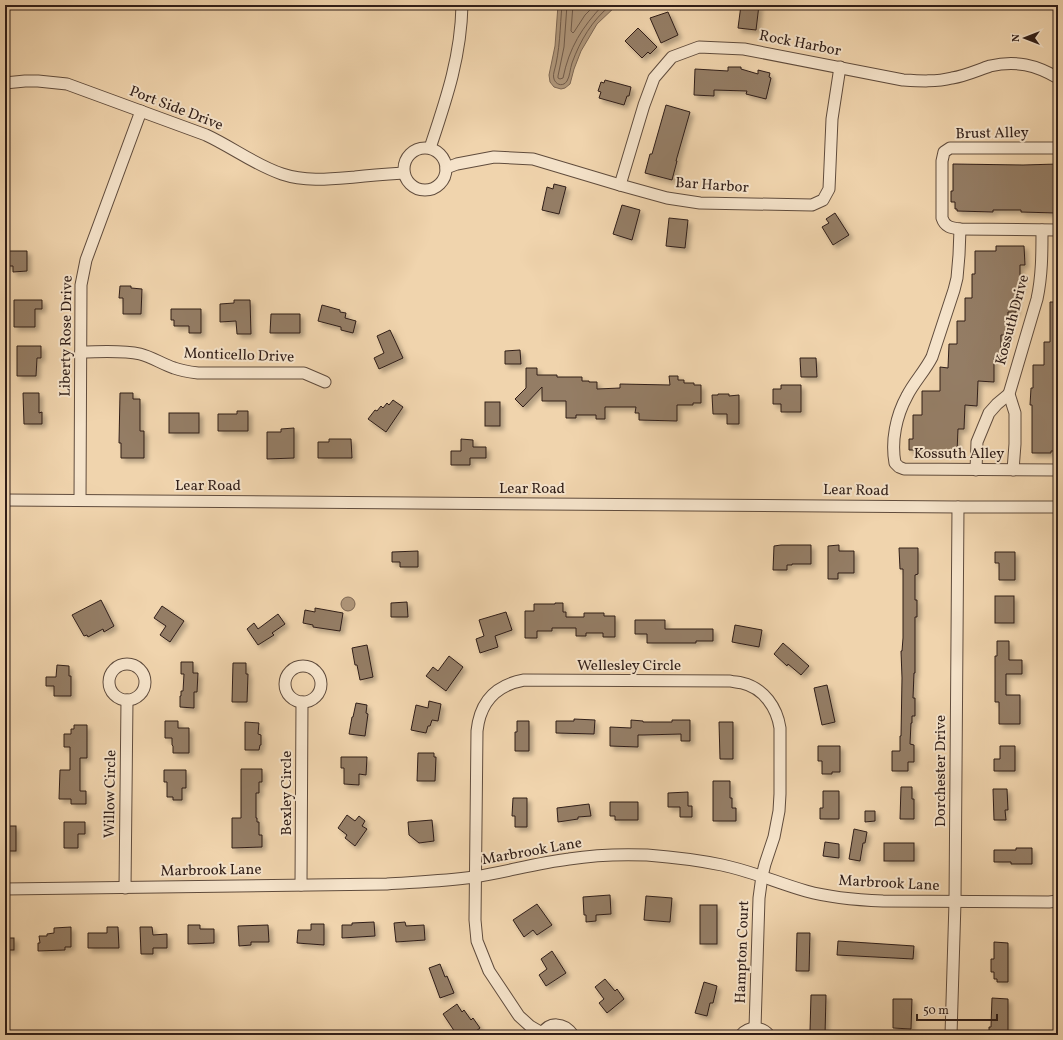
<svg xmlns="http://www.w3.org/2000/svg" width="1063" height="1040" viewBox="0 0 1063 1040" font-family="Vollkorn,serif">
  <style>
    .water { fill: #af967a; stroke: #7c6653 }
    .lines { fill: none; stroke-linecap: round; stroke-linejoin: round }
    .shore { stroke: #705a49; stroke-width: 1 }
    .building { fill: #947d65; stroke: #301e18; filter: url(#shadow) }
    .minor-casing { stroke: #604c3d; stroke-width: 13 }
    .minor { stroke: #f5e3ca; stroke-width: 11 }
    .labels { text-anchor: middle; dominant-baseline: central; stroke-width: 4; stroke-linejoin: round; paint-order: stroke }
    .street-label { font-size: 15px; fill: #301e18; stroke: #f5e3ca }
  </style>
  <defs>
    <filter id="shadow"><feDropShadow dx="3.5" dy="3.5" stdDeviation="2" flood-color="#0004"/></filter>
  </defs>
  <rect width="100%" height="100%" fill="#f0d4ad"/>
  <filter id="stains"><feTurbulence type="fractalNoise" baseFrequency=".005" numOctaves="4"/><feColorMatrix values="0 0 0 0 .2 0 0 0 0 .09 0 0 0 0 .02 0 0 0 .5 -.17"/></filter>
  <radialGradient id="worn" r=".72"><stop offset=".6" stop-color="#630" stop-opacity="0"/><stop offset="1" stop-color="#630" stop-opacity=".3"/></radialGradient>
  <!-- water -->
  <g class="water">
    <path d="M558,5H617L597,24L581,51L574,69L570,84L565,88L561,89L554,87L550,82L549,75L555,46Z"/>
    <circle cx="348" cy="604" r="7"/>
  </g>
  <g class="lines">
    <!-- shore -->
    <g class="shore">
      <path d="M562,5C560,27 560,51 554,72C551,83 562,89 567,81C570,76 570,69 572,63C580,41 592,20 611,5"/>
      <path d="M567,5L564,47L558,76V78L560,79L563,78C569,48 582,27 603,5"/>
      <path d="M573,5L571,31L573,33L574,32L585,15L595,5"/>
    </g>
  </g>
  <!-- building -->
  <g class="building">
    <path d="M741,5H759L756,30L738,28Z"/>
    <path d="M668,12L678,35L661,43L650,18Z"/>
    <path d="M638,28L657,47L650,54L648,52L642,58L625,41Z"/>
    <path d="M728,67H741V69L758,74V70L770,73L769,77L771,78L766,99L746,94L747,91L714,90V96L694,95L695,69L728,71Z"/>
    <path d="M605,80L631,87L629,96H627L624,105L599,98L601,92L598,91L601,82L604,83Z"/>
    <path d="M666,105L690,112L676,161H677L672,180L645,173L650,154H652Z"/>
    <path d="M953,164L1023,165L1058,164V206H1056V213L1021,212V210H993V212L957,211V209H955V202H951V191H953Z"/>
    <path d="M554,184L566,187L559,214L542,210L547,187L553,189Z"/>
    <path d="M622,205L640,210L632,240L613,234Z"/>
    <path d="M835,213L849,235L833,245L822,227L829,223L826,219Z"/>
    <path d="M669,218L688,220L685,248L666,246Z"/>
    <path d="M996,246H1024L1025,265H1020V288H1016V312H1008V335H1001V358H994V382L978,381L977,406L965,405L964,429H958L957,452H929V450H909V439H913V415H922V391H940V367L948,368L949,344H957V321H965V298H972V274H975V251H996Z"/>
    <path d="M5,251H27V271L13,272V266H5Z"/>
    <path d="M120,286H131V288L142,289L141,314H123V298H119Z"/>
    <path d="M14,300H42V309H35V327H14Z"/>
    <path d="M234,300H250L251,334H237L236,321L220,322V304L234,303Z"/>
    <path d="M1050,302H1058V451H1051V453H1032V405H1030L1031,388H1033V365H1044V342H1050Z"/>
    <path d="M322,305L340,310V312L346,313L345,318L356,321L353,333L341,330V327L318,321Z"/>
    <path d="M171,309H201V333H189V326H174V320H171Z"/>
    <path d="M271,314H300V333H270Z"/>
    <path d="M390,330L403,358L379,369L374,358L384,353L377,336Z"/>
    <path d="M17,346H41V358H37L36,376H17Z"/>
    <path d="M520,350L521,364H505V351Z"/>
    <path d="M800,358H816L817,377H801Z"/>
    <path d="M526,368H537V375H557V377H582V381H589V382H597V389L620,388V384L670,385L669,376H678V380H684V383H694V385H701V403H693V405H677V421L639,420V413H635L636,407H605V419H596V415H576V418H566V401H542V387L523,407L515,399L526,388Z"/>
    <path d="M781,385H801V412H781V404H773V389H781Z"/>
    <path d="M23,393H39V413L42,412V424H24Z"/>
    <path d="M120,393H133V399H140V431H144V458H121V443H119Z"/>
    <path d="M718,394H729V396L739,395V424H727V414H713L712,395H718Z"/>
    <path d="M393,400L403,407L386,432L368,419L375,410L377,411L381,406L383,408L387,403L389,405Z"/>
    <rect x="485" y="402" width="15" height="24"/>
    <path d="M237,411H248V431H218V414H237Z"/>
    <rect x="169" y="413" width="30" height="20"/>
    <path d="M294,428V458L267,459V432H281V429Z"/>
    <path d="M329,439H351L352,458H318V442H329Z"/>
    <path d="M461,439L473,440V447H486V458H470V465H451V451H461Z"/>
    <path d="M781,545H811V564H792V565H787V570H773L774,546Z"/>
    <path d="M839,545V551H854V573H838V579H828V546Z"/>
    <path d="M899,548H918V574L915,575V600H917V617H915V673H914L913,698H915V716H912V723H911L910,744L914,745V762H908V771H892V751H900V736H901L902,678L901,651H902L903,638V569H900Z"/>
    <path d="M418,551V567H400V562H392V552Z"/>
    <path d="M995,552H1015V580H999V563H995Z"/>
    <rect x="995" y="596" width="19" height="27"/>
    <path d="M101,600L114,626L104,632L103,629L88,637L87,635L84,636L72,615Z"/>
    <path d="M407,602L408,617H391V603Z"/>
    <path d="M555,603H563V612H566V617H584V613H604V616H615V637H603V633H586V636H576V628H552V631H537V638H525V611H534V604H555Z"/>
    <path d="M162,606L184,621L170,642L160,635L166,626L154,618Z"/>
    <path d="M315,608L343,613L340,631L313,627V625L303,623L305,610L315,612Z"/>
    <path d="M506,612L512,630L495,636L498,647L480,653L476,639L484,636L479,620Z"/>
    <path d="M278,614L285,624L272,633L274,635L258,645L247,629L254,623L258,629Z"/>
    <path d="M635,620H665V629H713V641H696V643H647V634H635Z"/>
    <path d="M735,625L762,630L759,647L732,642Z"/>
    <path d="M997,641H1009V660H1022V674H1006V695H1020V724H999V702H995V656H997Z"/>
    <path d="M783,643L809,666L801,675L788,664L787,666L774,654Z"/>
    <path d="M367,645L373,677L360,680L357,665H355L352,648Z"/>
    <path d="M449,656L463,667L446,691L426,676L433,667L438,671Z"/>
    <path d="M181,662H193V673H198L197,692H194V708L180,707V696H181V691H183L184,674H181Z"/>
    <path d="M233,663H246V674H248L247,702H232Z"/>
    <path d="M57,665L69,666V676H71V696H54V686H46V677H56Z"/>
    <path d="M827,685L835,722L822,725L814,688Z"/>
    <path d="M429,701L441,704L438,721L432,720L430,726H428L426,733L411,730L416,705L428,708Z"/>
    <path d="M356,703L367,705L366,713L368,714L365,736L349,734L352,717H353Z"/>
    <path d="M574,719L595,720L594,734L556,733V721H574Z"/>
    <path d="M631,720L643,721V722H672V720H690V741H681V734L643,735H638V747L610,746V727L631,728Z"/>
    <path d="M165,721H178V728H189V753H173V746L172,745V738H165Z"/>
    <path d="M517,721H529V751H515V732H517Z"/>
    <path d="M245,722L259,723L258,734L261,735V745H260L259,750H245Z"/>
    <path d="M719,722H733V759H720Z"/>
    <path d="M74,725H87V758H80V791H86V804H71V799H59L60,770H70V747H64V734H71V729H74Z"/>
    <path d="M818,746H840V772H832V774H822V761H818Z"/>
    <path d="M1000,746H1015V771H994V759H1000Z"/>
    <path d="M418,753H434V757H436L435,781H417Z"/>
    <path d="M341,757H367L366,775L359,774V785L344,784V768H341Z"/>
    <path d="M241,769H262V782H259V793H256V818H257V822H259V835H262V847L232,848V818H241Z"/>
    <path d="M164,770H186V788H182V800H173V797H167V782H164Z"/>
    <path d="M713,781H730V798H732V808H736V821H713Z"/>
    <path d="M901,787H912V799H914V819H900Z"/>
    <path d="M993,789H1007L1008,810H1005L1006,820H994Z"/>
    <path d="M823,791H839V819H820V808H823Z"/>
    <path d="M688,792V806H692V817H680V807H668V793Z"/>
    <path d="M513,798H527V827H515V816H512Z"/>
    <path d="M610,802H638V820H615V816H610Z"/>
    <path d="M589,804L591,816L578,817V819L558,822L557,808Z"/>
    <path d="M865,811H875V821L865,822Z"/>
    <path d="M347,815L355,821L359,816L365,821L362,826L367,829L355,846L345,838L347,835L338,828Z"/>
    <path d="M432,820L434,841L419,843L409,835L408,822Z"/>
    <path d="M64,822H85V834H78V848H64Z"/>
    <rect x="5" y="826" width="11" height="25"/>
    <path d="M854,829L867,832L865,843H863L860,861L849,859Z"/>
    <path d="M825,842L839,844V858L823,856Z"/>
    <rect x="884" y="843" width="30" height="18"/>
    <path d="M1016,848H1032V864H1011V862H994V850H1016Z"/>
    <path d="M610,895L611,914L596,915V921L586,922V915H584L583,897Z"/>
    <path d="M646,896L672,898L670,922L644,920Z"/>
    <path d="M537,904L552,925L537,935L533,930L524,937L513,920Z"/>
    <rect x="700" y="905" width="17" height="39"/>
    <path d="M374,922L375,936L342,938V925H352V923Z"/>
    <path d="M405,922L406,926L424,925L425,940L396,942L394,923Z"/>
    <path d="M311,924H324V945L297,943L298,930H311Z"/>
    <path d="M188,925H200V929H214V943L188,944Z"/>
    <path d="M268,925L269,942H251V945L239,946L238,926Z"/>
    <path d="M71,927V947H65V950L38,951V943H40L39,936H47V934L54,933V928Z"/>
    <path d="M107,927H118L119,948H88V933H107Z"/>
    <path d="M140,927H152L153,935L167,934V948H153V954H141Z"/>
    <path d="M797,933H810L809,971H796Z"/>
    <rect x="5" y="938" width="9" height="12"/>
    <path d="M838,941L914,946L913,959L837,955Z"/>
    <path d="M994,942L1008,943V982H997V979H994V972H991V959H994Z"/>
    <path d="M552,951L566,973L546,986L539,975L547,969L541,959Z"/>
    <path d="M440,964L445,977L447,976L454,993L440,998L429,968Z"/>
    <path d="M605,979L615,991L617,989L624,999L607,1013L599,1003L604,999L595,987Z"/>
    <path d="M704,982L717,986L713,1003H710L707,1016L695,1013Z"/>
    <path d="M811,995H826L825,1035L813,1034V1031H810Z"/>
    <path d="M992,998L1008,999V1035H989V1027H991Z"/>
    <path d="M893,999H912L911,1029L893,1028Z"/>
    <path d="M457,1004L462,1012L464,1010L471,1020L473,1018L480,1028L471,1035H457L443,1014Z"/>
  </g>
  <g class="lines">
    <!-- minor casing -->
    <g class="minor-casing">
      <g id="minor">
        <path d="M5,83L25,81H38L67,84L206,135C232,147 255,165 282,174C306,182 331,179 355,177C372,175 388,174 404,173"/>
        <circle cx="425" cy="169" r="21"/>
        <path d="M430,148C446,100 461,57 462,5"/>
        <path d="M1058,148H950L944,152L942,161V218C945,227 951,228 960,229L1058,230"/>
        <path d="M446,168L457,164L494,157L533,159L620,185L667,198L700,203L812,205L823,200L829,189L832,119L840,67"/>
        <path d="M620,185L644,105L654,78L672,57L699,47L744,49L903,80C920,81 936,82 952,78C965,76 978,70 990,66C1016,60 1036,65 1058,78"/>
        <path d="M960,229L959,255L957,278L954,290L932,357C925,371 914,382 907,396C896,416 891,441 895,463L899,467L904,469L1058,470"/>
        <path d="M81,352C99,352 122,350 140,354C152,357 162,364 174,368C182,371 190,372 198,373H304L325,382"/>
        <path d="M976,470L977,442L989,413L997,404L1009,394"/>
        <path d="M1013,470L1015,444V413L1009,394L1037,299C1042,276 1042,253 1042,230"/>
        <path d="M5,500L958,507H1058"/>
        <path d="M80,500L81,285L86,260L141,111"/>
        <circle cx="127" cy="682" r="18"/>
        <circle cx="303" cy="684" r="18"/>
        <path d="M301,885L302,702"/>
        <path d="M125,888L127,700"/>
        <path d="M5,889L387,884C416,882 445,881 474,877C506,872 537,863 569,859C594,855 621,854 647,855C672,857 698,860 722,865C751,871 778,883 806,891C831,898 857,900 883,901L1049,902L1058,901"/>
        <path d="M542,1033L530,1026L519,1016L489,971L477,941L475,920L477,731C480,702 496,685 524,680L730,681C734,682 738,682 742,683C764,688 777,708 780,728V794L779,811L774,837L765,864L762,876L759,898L755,1028"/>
        <path d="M541,1035C549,1021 564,1022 573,1035"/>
        <path d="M741,1035C749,1026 761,1026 769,1035"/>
        <path d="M951,1035L955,902L958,507"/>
      </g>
    </g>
    <!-- minor -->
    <use href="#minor" class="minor"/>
  </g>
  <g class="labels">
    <!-- street labels -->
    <g class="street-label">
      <text transform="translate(800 44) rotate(11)">Rock Harbor</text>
      <text transform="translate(176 109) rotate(21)">Port Side Drive</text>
      <text transform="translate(992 134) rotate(-1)">Brust Alley</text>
      <text transform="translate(712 186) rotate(4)">Bar Harbor</text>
      <text transform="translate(1013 320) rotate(-75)">Kossuth Drive</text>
      <text transform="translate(67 336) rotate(-89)">Liberty Rose Drive</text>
      <text transform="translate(239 356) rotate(2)">Monticello Drive</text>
      <text x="959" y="454">Kossuth Alley</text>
      <text x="208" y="486">Lear Road</text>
      <text x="532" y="489">Lear Road</text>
      <text transform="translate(856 491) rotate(1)">Lear Road</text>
      <text x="629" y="666">Wellesley Circle</text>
      <text transform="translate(941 771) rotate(-90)">Dorchester Drive</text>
      <text transform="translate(287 793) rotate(-90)">Bexley Circle</text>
      <text transform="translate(111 794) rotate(-89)">Willow Circle</text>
      <text transform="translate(532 852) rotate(-10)">Marbrook Lane</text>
      <text transform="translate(211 871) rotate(-1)">Marbrook Lane</text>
      <text transform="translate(889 884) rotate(3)">Marbrook Lane</text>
      <text transform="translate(743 952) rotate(-88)">Hampton Court</text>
    </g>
  </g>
  <!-- margin -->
  <rect width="1063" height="1040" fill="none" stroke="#f0d4ad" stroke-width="20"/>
  <rect x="6" y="6" width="1051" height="1028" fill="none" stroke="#301e18" stroke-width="2"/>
  <rect x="10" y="10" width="1043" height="1020" fill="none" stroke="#301e18"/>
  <!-- north arrow -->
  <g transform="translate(1025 38) rotate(270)" stroke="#f5e3ca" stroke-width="3" paint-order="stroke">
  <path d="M0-3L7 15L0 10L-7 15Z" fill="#301e18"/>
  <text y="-6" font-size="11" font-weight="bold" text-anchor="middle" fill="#301e18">N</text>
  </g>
  <!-- scale -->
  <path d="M917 1014v6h80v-6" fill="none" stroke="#301e18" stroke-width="2"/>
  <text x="923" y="1014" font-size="12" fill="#301e18" stroke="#f5e3ca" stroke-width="3" paint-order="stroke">50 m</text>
  <rect width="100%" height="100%" filter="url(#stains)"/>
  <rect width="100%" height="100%" fill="url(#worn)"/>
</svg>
